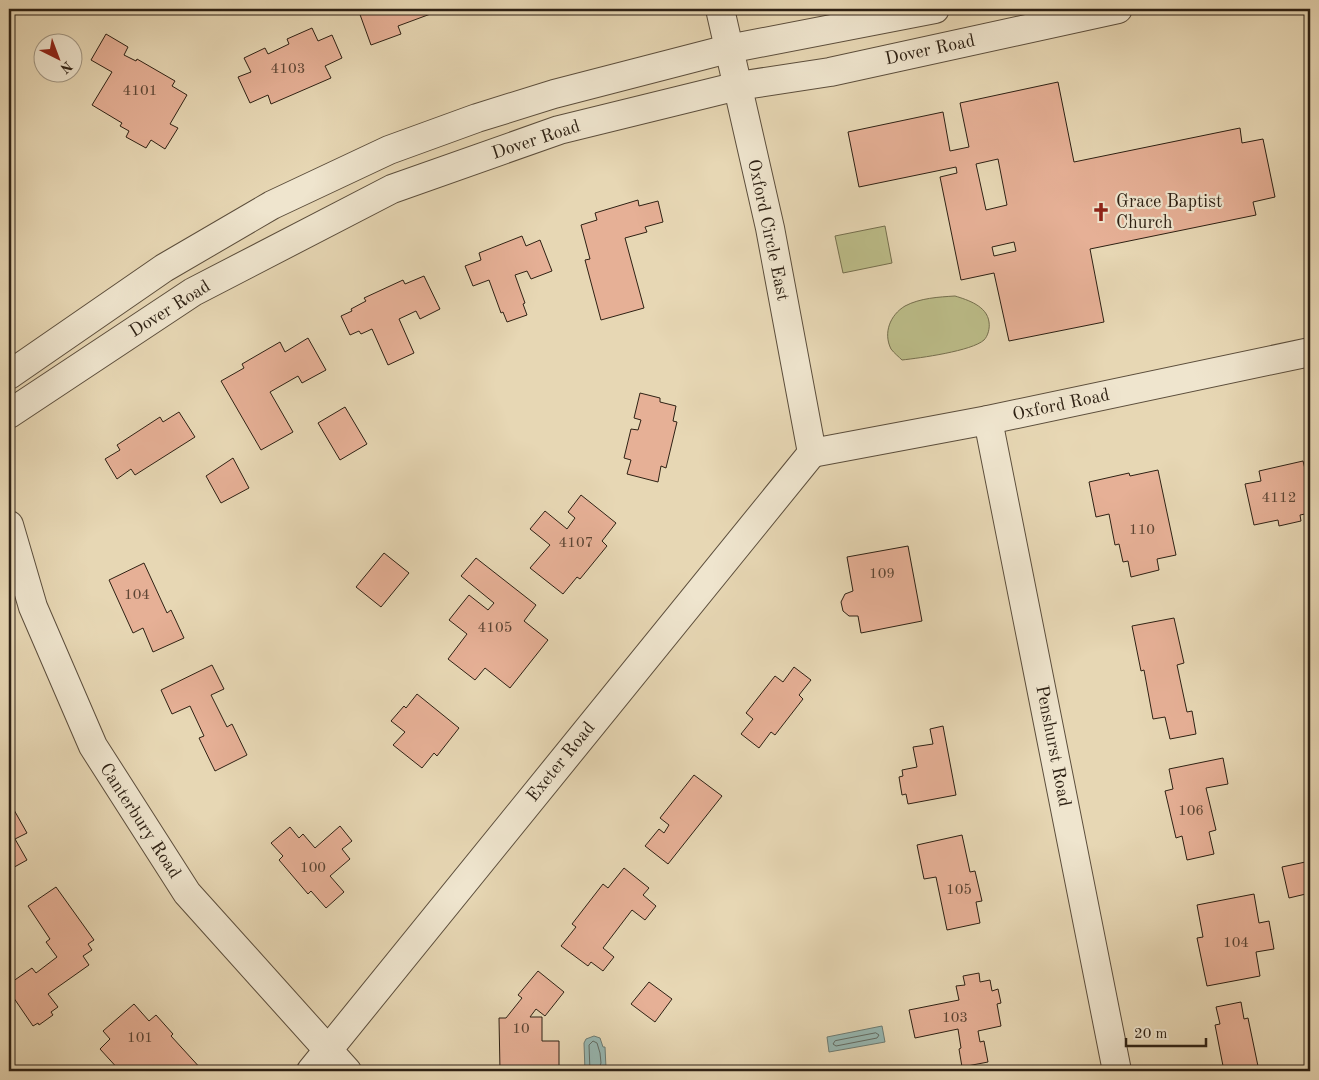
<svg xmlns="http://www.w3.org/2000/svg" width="1319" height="1080" viewBox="0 0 1319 1080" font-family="'Old Standard TT',serif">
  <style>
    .green { fill: #bcbd89; stroke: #756f4e }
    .water { fill: #97b8b3; stroke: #6d7c73 }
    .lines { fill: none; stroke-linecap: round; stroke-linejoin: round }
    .shore { stroke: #626c64; stroke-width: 1 }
    .building { fill: #e6b096; stroke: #2e2114; fill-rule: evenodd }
    .street-casing { stroke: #5c4e3c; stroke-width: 30 }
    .street { stroke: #efe5ce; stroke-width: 28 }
    .labels { text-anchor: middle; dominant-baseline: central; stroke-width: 4.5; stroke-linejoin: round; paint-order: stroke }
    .number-label { font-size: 15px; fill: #5c4534 }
    .street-label { font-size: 18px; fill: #2e2114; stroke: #efe5ce }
    .poi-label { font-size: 18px; fill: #2e2114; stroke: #efe5ce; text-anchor: start }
  </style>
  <rect width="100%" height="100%" fill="#e7d7b4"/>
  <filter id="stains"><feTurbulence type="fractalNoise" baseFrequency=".004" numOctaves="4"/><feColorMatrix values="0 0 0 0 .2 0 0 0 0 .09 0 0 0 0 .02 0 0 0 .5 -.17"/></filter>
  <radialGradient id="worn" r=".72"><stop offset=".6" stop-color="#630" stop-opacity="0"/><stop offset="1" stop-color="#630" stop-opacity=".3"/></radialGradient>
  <!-- green -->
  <g class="green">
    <path d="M885,226L892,263L843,273L835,236Z"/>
    <path d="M955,296C968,300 987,306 989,322C990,328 988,336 984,340C972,351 920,358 902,360C899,357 894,353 891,349C883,333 890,315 905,306C920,298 939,297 955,296Z"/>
  </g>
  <!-- water -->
  <g class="water">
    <path d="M882,1026L885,1042L829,1052L827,1037Z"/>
    <path d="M594,1036L600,1038L603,1047H605L606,1068H603V1071H585L584,1043L586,1039Z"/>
  </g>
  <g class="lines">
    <!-- shore -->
    <g class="shore">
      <path d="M876,1033L879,1035L877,1038L836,1046L833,1044L835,1041Z"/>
      <path d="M590,1071L589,1045L593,1041L597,1043L600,1053L601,1063L598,1071"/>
    </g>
  </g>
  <!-- building -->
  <g class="building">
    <path d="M358,9H444L398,26L401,34L371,45Z"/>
    <path d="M312,28L318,41L332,35L342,58L325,66L331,78L271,104L268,95L250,103L238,77L251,72L244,58L265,48L268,54L289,44L287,39Z"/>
    <path d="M106,34L128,47L124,55L136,61L137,59L175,81L172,86L187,95L170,124L178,128L165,149L151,140L146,148L126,137L129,131L120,126L122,123L92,105L112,72L91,60Z"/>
    <path d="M1058,82L1074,162L1240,128L1242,143L1263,139L1275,197L1253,202L1256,215L1090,249L1104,322L1009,341L994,273L961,280L940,177L957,173L956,167L859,187L848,132L943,112L950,151L969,147L960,103ZM998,159L1007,205L986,210L976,164ZM1014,242L1016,251L994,256L992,247Z"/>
    <path d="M638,200L639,206L658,201L663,222L645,227L647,232L625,238L644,308L601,320L585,260L590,259L581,225L597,220L595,213Z"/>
    <path d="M522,236L526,246L540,240L552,271L531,279L527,271L515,275L525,303L523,304L527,315L507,322L503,312L501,313L489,280L473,286L465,266L481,260L479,253Z"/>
    <path d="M424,276L440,309L420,319L416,311L399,319L414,353L388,365L372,329L361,334L359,331L350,335L341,316L352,311L351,309L366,301L364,298L403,280L405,284Z"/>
    <path d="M308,338L326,370L302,383L298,376L270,392L293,432L261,450L221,381L244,368L242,364L280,342L285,352Z"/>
    <path d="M640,393L660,398V402L676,406L673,421L677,422L666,468L661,466L658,482L627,474L631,460L624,458L631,429L638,430L641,420L634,418Z"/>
    <path d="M345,407L367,444L340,460L318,423Z"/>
    <path d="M179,412L195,437L135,475L131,469L117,479L105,459L120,450L117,445L160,417L163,422Z"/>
    <path d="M233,458L249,488L221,503L206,476Z"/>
    <path d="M1303,461L1305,469L1310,468V513L1300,515L1301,521L1279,526L1278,520L1254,525L1245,484L1261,481L1259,471Z"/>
    <path d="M1158,470L1176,555L1157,559L1159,570L1131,577L1128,561L1123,562L1119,544L1115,545L1109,514L1096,517L1089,482L1129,473L1130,476Z"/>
    <path d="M581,495L616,523L602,541L607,546L580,579L577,577L563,594L530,568L550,545L530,529L545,511L567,529L575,518L568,512Z"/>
    <path d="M908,546L922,621L861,633L858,616H849L843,611L841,602L845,594L853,591L847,557Z"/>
    <path d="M384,553L409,573L381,607L356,587Z"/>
    <path d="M476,558L536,605L524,621L548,640L510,688L485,668L475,680L448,659L467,634L449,620L469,595L488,610L494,603L461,576Z"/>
    <path d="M144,563L167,613L171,610L184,638L153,652L143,628L133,633L109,580Z"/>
    <path d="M1174,618L1184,663L1177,665L1187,712L1192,711L1196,734L1170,739L1165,717L1153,719L1144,670L1141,671L1132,626Z"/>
    <path d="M212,665L224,689L211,695L227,727L232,724L247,755L215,771L199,738L204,736L190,706L172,714L161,690Z"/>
    <path d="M794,667L811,680L799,695L803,699L775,735L771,732L759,748L741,734L753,719L746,713L775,676L783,682Z"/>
    <path d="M417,694L459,728L437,756L434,753L422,768L393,745L405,732L391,721L404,706L406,708Z"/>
    <path d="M943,726L956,795L908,804L906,794L902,795L899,777L903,776L902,770L917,767L913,747L933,744L930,729Z"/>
    <path d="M1223,758L1228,784L1206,788L1216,830L1209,832L1214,854L1187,860L1182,836L1176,838L1165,791L1173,789L1169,769Z"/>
    <path d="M694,775L722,796L668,864L645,846L659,829L664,833L669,825L660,818Z"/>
    <path d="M9,801L27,833L15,839L27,860L9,870Z"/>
    <path d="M340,826L352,841L342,849L350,859L330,876L344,892L326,908L311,891L308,894L279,860L283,856L271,843L290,827L299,838L303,834L315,848Z"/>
    <path d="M962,835L970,872L975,871L982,901L976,902L980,923L947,930L936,877L924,879L917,845Z"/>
    <path d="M1310,861V893L1289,898L1282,867Z"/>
    <path d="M624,868L649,888L643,895L656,906L645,920L632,910L603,948L614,957L603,971L591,962L588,966L561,946L576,927L572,924L603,884L608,888Z"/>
    <path d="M56,887L94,940L88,944L92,950L83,956L89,965L48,994L58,1007L51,1012L53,1015L39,1025L38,1023L33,1026L9,991V984L32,968L36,973L57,957L46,942L50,939L28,906Z"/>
    <path d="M1254,894L1259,923L1269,921L1274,949L1256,952L1260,976L1207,986L1197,938L1203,937L1197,905Z"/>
    <path d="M538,971L564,992L545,1016L536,1009L530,1017H542V1041H559V1071H500L499,1018H506L522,998L518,995Z"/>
    <path d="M979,973L980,982L990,980L992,991L998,989L1001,1003L997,1004L1001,1026L978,1031L980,1042L984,1041L988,1062L962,1067L959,1049L961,1048L958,1029L915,1038L909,1010L959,1000L956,986L965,985L963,976Z"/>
    <path d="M649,982L672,999L655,1022L631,1004Z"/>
    <path d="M1241,1002L1244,1019L1248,1018L1259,1071H1224L1215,1025L1220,1024L1216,1007Z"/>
    <path d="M134,1004L149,1021L156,1015L173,1034L171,1036L203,1071H120L100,1049L110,1039L103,1031Z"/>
  </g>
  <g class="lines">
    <!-- street casing -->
    <g class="street-casing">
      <g id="street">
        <path d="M720,9L770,228L812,453"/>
        <path d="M9,375L164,268L272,205L389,150L477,118L554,94L728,49L935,9"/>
        <path d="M9,414L193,292L392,189L559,130L738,86L830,72L1118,9"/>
        <path d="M988,420L1117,1071"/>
        <path d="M812,453L988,420L1310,352"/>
        <path d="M9,525L33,607L93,746L187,893L347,1071"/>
        <path d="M311,1071L812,453"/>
      </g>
    </g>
    <!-- street -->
    <use href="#street" class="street"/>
  </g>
  <!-- icons -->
  <defs>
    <g id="church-bare" transform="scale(1.5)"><path d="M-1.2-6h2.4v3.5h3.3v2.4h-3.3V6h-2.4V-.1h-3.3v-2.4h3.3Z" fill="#8f2418" stroke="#efe5ce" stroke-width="2.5" paint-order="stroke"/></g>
  </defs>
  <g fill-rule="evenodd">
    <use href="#church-bare" x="1101" y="212"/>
  </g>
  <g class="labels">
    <!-- number labels -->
    <g class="number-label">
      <text x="288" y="69">4103</text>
      <text x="140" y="91">4101</text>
      <text x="1279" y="498">4112</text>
      <text x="1142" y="530">110</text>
      <text x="576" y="543">4107</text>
      <text x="882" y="574">109</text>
      <text x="137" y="595">104</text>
      <text x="495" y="628">4105</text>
      <text x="1191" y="811">106</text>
      <text x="313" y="868">100</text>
      <text x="959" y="890">105</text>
      <text x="1236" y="943">104</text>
      <text x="955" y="1018">103</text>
      <text x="521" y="1029">10</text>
      <text x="140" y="1038">101</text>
    </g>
    <!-- street labels -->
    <g class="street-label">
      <text transform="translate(930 50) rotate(-12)">Dover Road</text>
      <text transform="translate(536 140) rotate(-18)">Dover Road</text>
      <text transform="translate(768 230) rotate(78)">Oxford Circle East</text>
      <text transform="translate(170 309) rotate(-32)">Dover Road</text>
      <text transform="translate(1061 405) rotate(-12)">Oxford Road</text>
      <text transform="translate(1053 746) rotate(79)">Penshurst Road</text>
      <text transform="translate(561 762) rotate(-51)">Exeter Road</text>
      <text transform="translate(140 821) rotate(57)">Canterbury Road</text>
    </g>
    <!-- poi labels -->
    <g class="poi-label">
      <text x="1116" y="202">Grace Baptist<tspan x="1116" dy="21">Church</tspan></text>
    </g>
  </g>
  <!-- margin -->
  <rect width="1319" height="1080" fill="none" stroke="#e7d7b4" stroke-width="30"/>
  <rect x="10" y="10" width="1299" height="1060" fill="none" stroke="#2e2114" stroke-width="2.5"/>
  <rect x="15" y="15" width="1289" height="1050" fill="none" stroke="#2e2114"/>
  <!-- north arrow -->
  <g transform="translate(58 58) rotate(138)"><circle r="24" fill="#efe5ce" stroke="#a29784"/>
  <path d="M0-4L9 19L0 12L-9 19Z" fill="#8f2418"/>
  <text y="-8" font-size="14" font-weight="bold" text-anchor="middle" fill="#2e2114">N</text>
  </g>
  <!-- scale -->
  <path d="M1126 1038v8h80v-8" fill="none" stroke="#2e2114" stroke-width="2.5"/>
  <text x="1134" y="1038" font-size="15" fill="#2e2114" stroke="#efe5ce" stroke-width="4" paint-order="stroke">20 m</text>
  <rect width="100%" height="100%" filter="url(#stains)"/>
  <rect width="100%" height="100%" fill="url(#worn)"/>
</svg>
